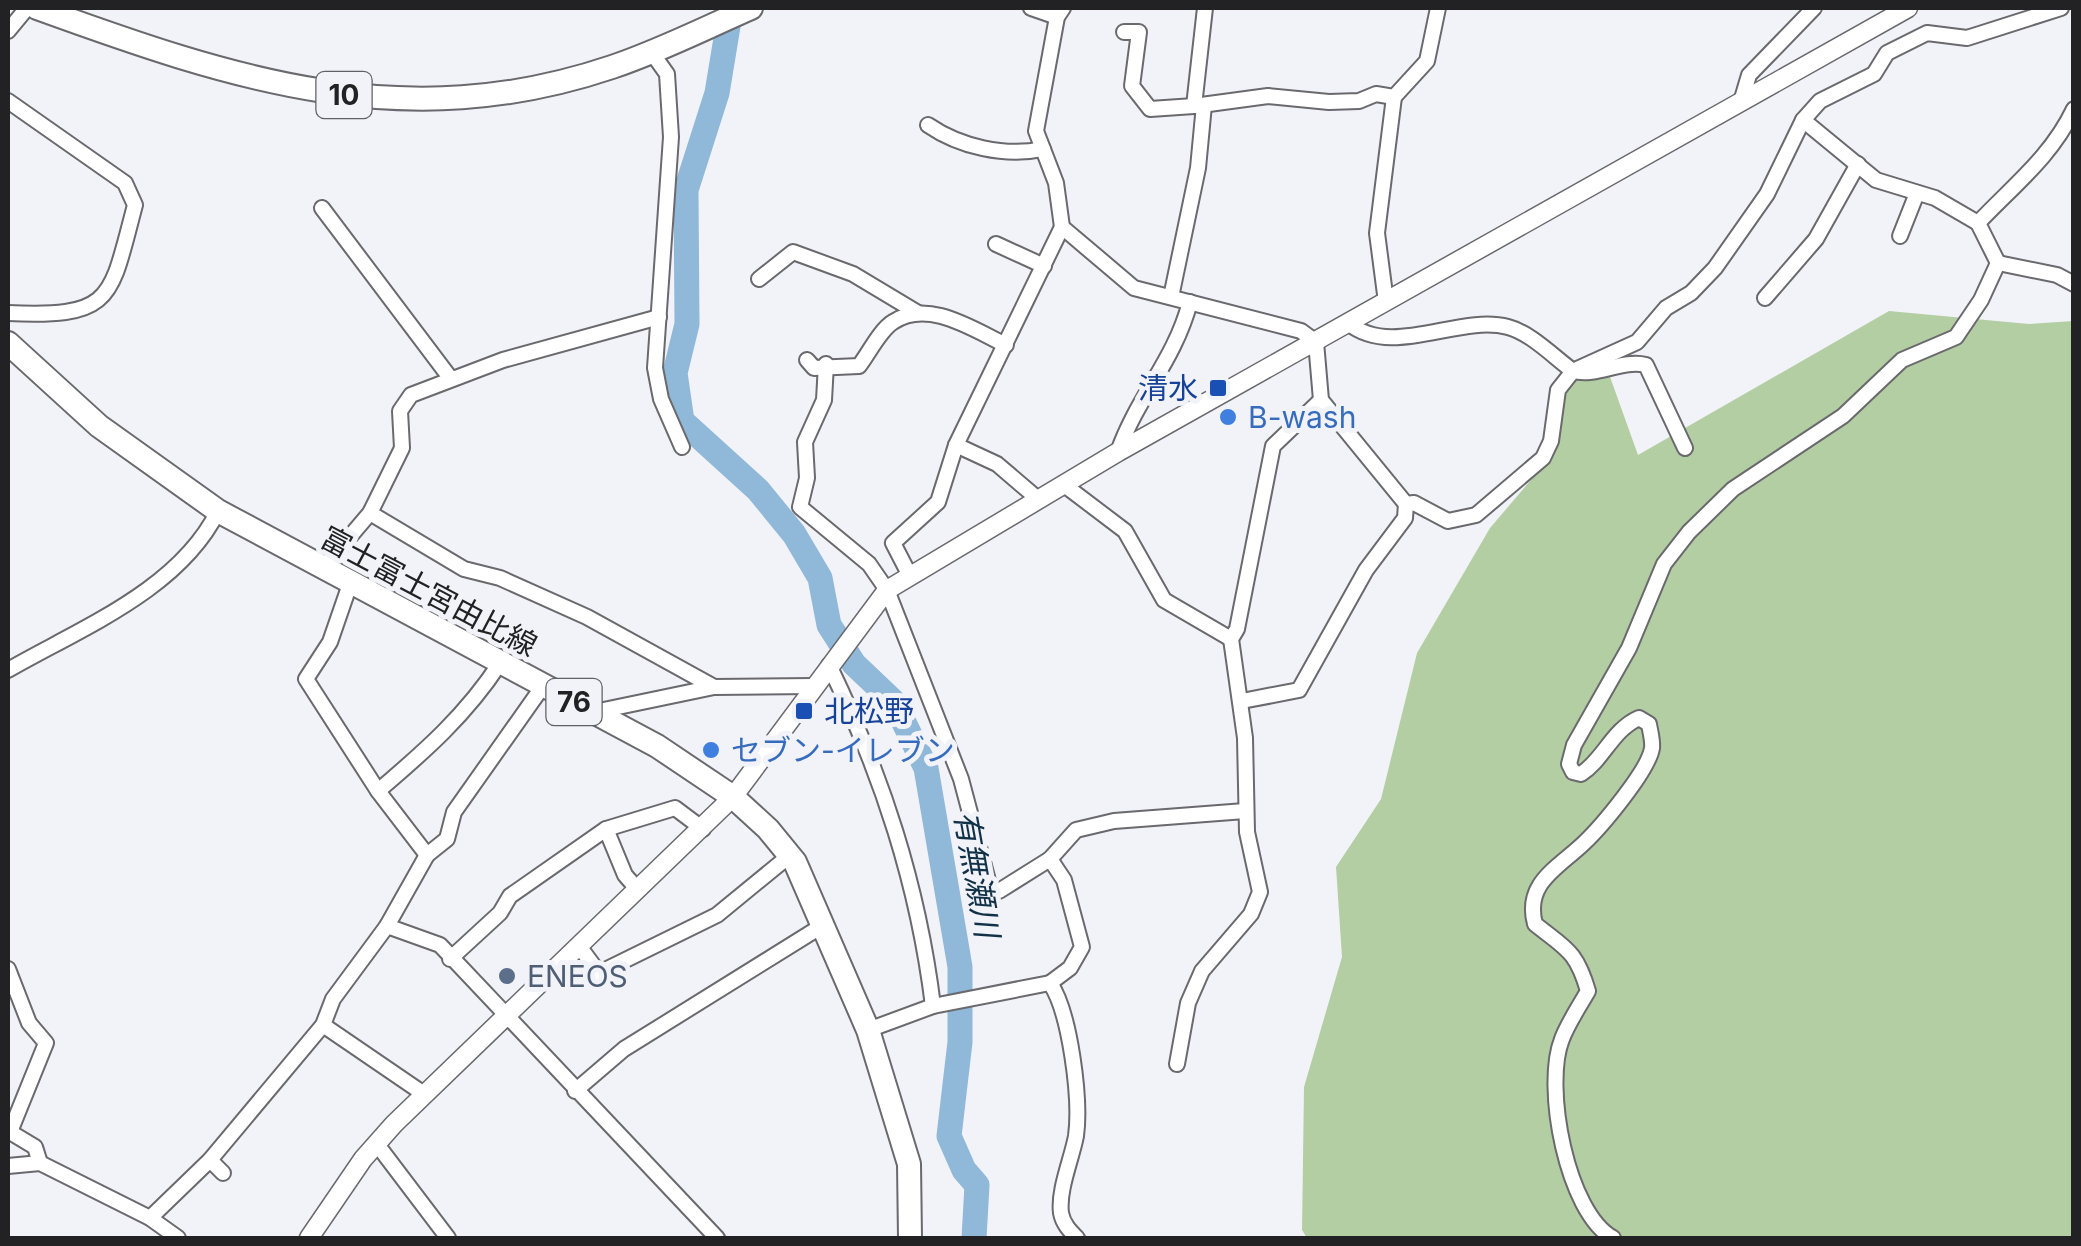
<svg xmlns="http://www.w3.org/2000/svg" width="2081" height="1246" viewBox="0 0 2081 1246" font-family="Inter,'Noto Sans JP',sans-serif">
  <style>
    .forest { fill: #b4cea3 }
    .lines { fill: none; stroke-linecap: round; stroke-linejoin: round }
    .river { stroke: #8fb8d9; stroke-width: 25 }
    .minor-casing { stroke: #69696e; stroke-width: 18 }
    .tertiary-casing { stroke: #69696e; stroke-width: 21 }
    .primary-casing { stroke: #69696e; stroke-width: 26 }
    .minor { stroke: #fff; stroke-width: 14 }
    .tertiary { stroke: #fff; stroke-width: 18 }
    .primary { stroke: #fff; stroke-width: 22 }
    .transit-dot { fill: #1a4fb4; stroke: #f2f3f8; stroke-width: 4 }
    .shop-dot { fill: #3f7fe0; stroke: #f2f3f8; stroke-width: 4 }
    .service-dot { fill: #5c6f8a; stroke: #f2f3f8; stroke-width: 4 }
    .labels { text-anchor: middle; dominant-baseline: central; stroke-width: 10; stroke-linejoin: round; paint-order: stroke }
    .shield { fill: #f2f3f8; stroke: #606164; stroke-width: 2.5 }
    .shield-label { font-size: 28px; font-weight: bold; fill: #222224 }
    .transit-label { font-size: 30px; fill: #164399; stroke: #f2f3f8; text-anchor: end }
    .shop-label { font-size: 30px; fill: #366cbe; stroke: #f2f3f8; text-anchor: start }
    .street-label { font-size: 30px; fill: #222224; stroke: #f2f3f8 }
    .service-label { font-size: 30px; fill: #4e5e75; stroke: #f2f3f8; text-anchor: start }
    .water-label { font-size: 32px; font-style: italic; fill: #103148; stroke: #f2f3f8 }
  </style>
  <rect width="100%" height="100%" fill="#f2f3f8"/>
  <!-- forest -->
  <path class="forest" d="M1889,311L2029,324L2073,321V1238H1307L1302,1230L1304,1087L1342,957L1336,867L1381,799L1417,653L1490,528L1547,461L1570,380L1609,374L1638,455Z"/>
  <g class="lines">
    <!-- river -->
    <path class="river" d="M731,8L717,93L686,190L687,324L675,373L682,421L758,490L794,534L820,578L829,625L854,664L894,702L926,768L960,967V1042L949,1136L964,1170L977,1185L974,1238"/>
    <!-- minor casing -->
    <g class="minor-casing">
      <g id="minor">
        <path d="M1031,8L1057,17"/>
        <path d="M1063,8L1057,17L1036,131L1056,183L1062,227L1134,288L1301,331L1316,342L1321,400L1406,504"/>
        <path d="M1205,8L1194,106L1268,96L1329,102L1359,101L1376,94L1394,97L1427,61L1438,8"/>
        <path d="M8,31L27,8"/>
        <path d="M1124,32H1139L1132,86L1150,109L1194,106"/>
        <path d="M652,53L667,74L671,137L655,368L661,399L682,447"/>
        <path d="M8,101L125,183L135,205C110,299 114,318 8,313"/>
        <path d="M1741,102L1749,75L1814,8"/>
        <path d="M1803,120L1876,180L1935,198L1978,223"/>
        <path d="M928,125C960,147 1005,157 1043,149"/>
        <path d="M322,208L451,379"/>
        <path d="M1900,236L1917,193"/>
        <path d="M996,244L1044,266"/>
        <path d="M1998,263L2057,275L2074,284"/>
        <path d="M759,279L793,252L853,274L918,313"/>
        <path d="M1171,297L1198,168L1204,105"/>
        <path d="M1765,298L1816,239L1858,164"/>
        <path d="M1386,302L1377,233L1394,97"/>
        <path d="M1348,323C1393,359 1458,314 1508,327C1531,333 1555,358 1573,371C1598,377 1622,359 1646,365L1685,448"/>
        <path d="M807,360L814,368L859,366C869,353 880,330 893,322C928,298 974,330 1006,345"/>
        <path d="M826,364L824,400L805,442L807,478L800,507L869,564L887,590L961,779L990,888L999,891L1050,859"/>
        <path d="M956,445L997,464L1038,499"/>
        <path d="M1118,452C1138,395 1174,362 1190,302"/>
        <path d="M1063,484L1125,531L1164,600L1231,639"/>
        <path d="M370,513L464,569L500,578L587,617L714,687"/>
        <path d="M324,567L370,513L402,448L400,411L411,395L503,360L659,317"/>
        <path d="M909,574L893,543L938,502L956,445L1062,227"/>
        <path d="M350,584L330,642L306,679L378,791L427,855"/>
        <path d="M829,665C882,775 918,884 933,1006"/>
        <path d="M8,670C81,628 179,590 218,511"/>
        <path d="M1242,701L1299,690L1366,570L1405,518L1406,504L1414,503L1448,521L1476,515L1543,458L1551,441L1558,390L1573,371L1637,342L1666,308L1691,293L1715,268L1767,194L1803,120L1820,101L1874,74L1887,53L1927,33L1967,38L2061,8"/>
        <path d="M594,712L714,687L814,686"/>
        <path d="M378,791C425,751 466,715 500,663"/>
        <path d="M606,829L625,875L638,890"/>
        <path d="M387,926L440,945L717,1238"/>
        <path d="M579,946L599,973L717,915L789,856"/>
        <path d="M450,959L500,913L510,896L606,829L675,808L703,829"/>
        <path d="M8,969L29,1023L46,1043L10,1132L35,1147L40,1163"/>
        <path d="M1050,983L1070,968L1082,947L1064,880L1050,859L1076,830L1114,821L1245,811"/>
        <path d="M323,1025L424,1094"/>
        <path d="M868,1030L933,1006L1050,983C1070,1012 1081,1099 1076,1136C1072,1158 1058,1190 1061,1213C1063,1224 1070,1231 1077,1238"/>
        <path d="M1177,1064L1188,1003L1202,971L1251,914L1260,892L1247,832L1245,738L1231,639L1237,629L1273,446L1321,400"/>
        <path d="M575,1091L624,1049L825,924"/>
        <path d="M376,1143L448,1238"/>
        <path d="M210,1160L223,1173"/>
        <path d="M8,1166L40,1163L150,1218L178,1238"/>
        <path d="M150,1218L210,1160L323,1025L333,999L387,926L427,855L447,839L454,812L543,686"/>
        <path d="M1613,1238C1567,1213 1543,1086 1562,1039C1568,1023 1579,1007 1588,991C1576,950 1566,949 1535,924C1524,883 1558,868 1584,843C1601,827 1649,770 1652,748C1653,741 1650,731 1649,724L1639,718C1612,730 1604,759 1581,774L1573,772L1569,764L1574,745L1629,648L1664,564L1689,532L1733,489L1843,416L1902,360L1956,337L1981,300L1998,263L1978,223C2014,185 2051,157 2074,109"/>
      </g>
    </g>
    <!-- tertiary casing -->
    <g class="tertiary-casing">
      <path id="tertiary" d="M309,1238L363,1159L394,1124L733,797L887,590L1118,452L1908,8"/>
    </g>
    <!-- primary casing -->
    <g class="primary-casing">
      <g id="primary">
        <path d="M37,8C233,79 404,137 612,67C660,51 705,28 751,8"/>
        <path d="M8,343L99,426L218,511L657,746L733,797L768,829L795,862L868,1030L909,1164L910,1238"/>
      </g>
    </g>
    <!-- minor -->
    <use href="#minor" class="minor"/>
    <!-- tertiary -->
    <use href="#tertiary" class="tertiary"/>
    <!-- primary -->
    <use href="#primary" class="primary"/>
  </g>
  <!-- markers -->
  <g class="transit-dot">
    <rect x="1208" y="378" width="20" height="20" rx="5"/>
    <rect x="794" y="701" width="20" height="20" rx="5"/>
  </g>
  <g class="shop-dot">
    <circle cx="1228" cy="417" r="10"/>
    <circle cx="711" cy="750" r="10"/>
  </g>
  <circle class="service-dot" cx="507" cy="976" r="10"/>
  <g class="labels">
    <!-- shield labels -->
    <g class="shield">
      <rect x="316.5" y="72" width="55" height="46" rx="8"/>
      <rect x="546.5" y="679" width="55" height="46" rx="8"/>
    </g>
    <g class="shield-label">
      <text x="344" y="95">10</text>
      <text x="574" y="702">76</text>
    </g>
    <!-- transit labels -->
    <g class="transit-label">
      <text x="1198" y="388">清水</text>
      <text x="824" y="711" text-anchor="start">北松野</text>
    </g>
    <!-- shop labels -->
    <g class="shop-label">
      <text x="1248" y="417">B-wash</text>
      <text x="731" y="750">セブン-イレブン</text>
    </g>
    <!-- street labels -->
    <g class="street-label">
      <text transform="translate(429 591) rotate(28)">富士富士宮由比線</text>
    </g>
    <!-- service labels -->
    <g class="service-label">
      <text x="527" y="976">ENEOS</text>
    </g>
    <!-- water labels -->
    <g class="water-label">
      <text transform="translate(977 874) rotate(80)">有無瀬川</text>
    </g>
  </g>
  <!-- border -->
  <rect width="2081" height="1246" fill="none" stroke="#222224" stroke-width="20"/>
</svg>
